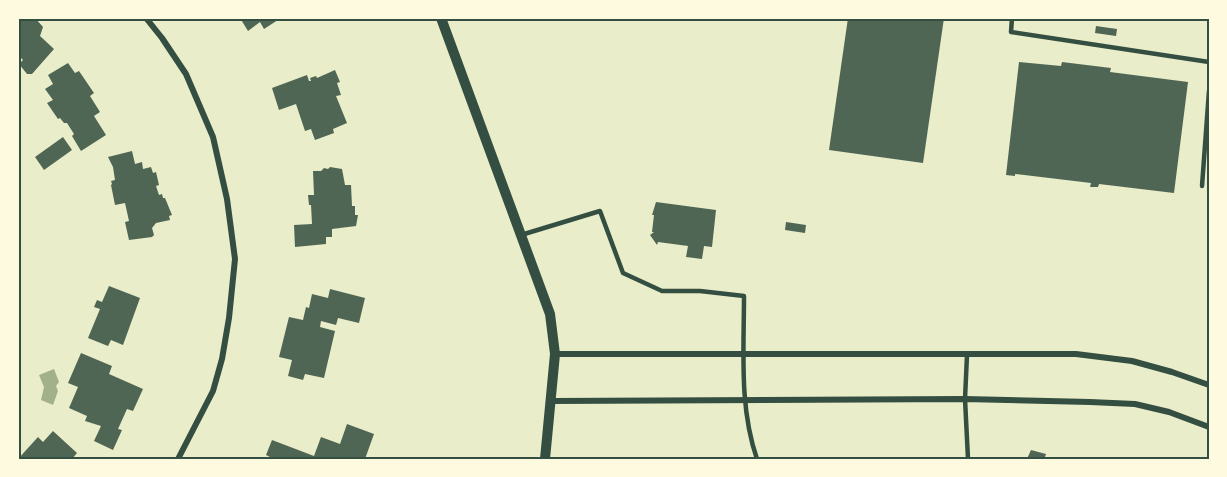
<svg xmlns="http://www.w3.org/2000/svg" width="1227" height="477" viewBox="0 0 1227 477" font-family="Merriweather,serif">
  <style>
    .water { fill: #a3b18a }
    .building { fill: #4f6655 }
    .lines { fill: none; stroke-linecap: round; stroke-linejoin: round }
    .service { stroke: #344e41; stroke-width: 4.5 }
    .minor { stroke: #344e41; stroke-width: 6 }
    .tertiary { stroke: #344e41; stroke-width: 10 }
    .neatline { fill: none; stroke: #344e41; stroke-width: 2 }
  </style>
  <rect width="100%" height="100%" fill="#e9edc9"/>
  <!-- water -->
  <path class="water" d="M54,369L59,382L56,386L58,391L53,405L41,400L44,387L39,375Z"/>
  <!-- building -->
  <g class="building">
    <path d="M18,18H35L43,27L40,36L54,49L32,74H27L19,64L23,60L18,55Z"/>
    <path d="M240,18H281L264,29L260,22L248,31Z"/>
    <path d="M848,18H944L923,163L829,150Z"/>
    <path d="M1096,26L1117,29L1116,36L1095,33Z"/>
    <path d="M1019,62L1061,66L1062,62L1111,68L1110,72L1188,82L1174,193L1099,184L1098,187H1090L1091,183L1015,174V176L1006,175Z"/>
    <path d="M68,63L75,73L79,71L94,93L90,96L100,112L94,116L106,135L81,151L72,136L74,134L67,123H64L60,118L58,119L47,103L53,100L45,89L53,84L48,75Z"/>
    <path d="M335,70L340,82L337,83L341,95L336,96L347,123L333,129L334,133L315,140L311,129L305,131L296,104L279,110L272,88L307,75L309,81H311L310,78L316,76L317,78Z"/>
    <path d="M63,137L72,150L44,170L35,157Z"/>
    <path d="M132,151L135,164L142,162L143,169L151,167L153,173L156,172L159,185L156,186L159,195L162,194L163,198H165L172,215L169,216L170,220L156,223L152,228L154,235L152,237L129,240L125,222L129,221L125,203L115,205L111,185L112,184L111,181L115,180L113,167L108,157Z"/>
    <path d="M330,167L342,169L345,185H351L352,206H355V215H358L356,226L332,229V237H326V244L295,247L294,225L312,224L311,205H309L308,195H314L313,171H321L324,168L328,169Z"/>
    <path d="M656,202L716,210L712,247L704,246L702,259L686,257L688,246L658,242L657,245L650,235L654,232H652L654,215H652Z"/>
    <path d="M786,222L806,225L805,233L785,230Z"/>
    <path d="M109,286L140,298L123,345L111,340L108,346L88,338L100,309L94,307L97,300L102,302Z"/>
    <path d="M330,289L365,298L359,323L338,318L336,325L321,321L320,327L335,331L324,378L305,374L303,380L288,376L292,360L279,357L289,317L303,320L306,307L309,308L312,294L328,298Z"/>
    <path d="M81,353L112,366L109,374L143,389L133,411L127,409L118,429L122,430L113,450L94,441L101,426L85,421L87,416L69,408L78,387L68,383Z"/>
    <path d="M347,424L374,434L365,459H269L270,457L266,455L272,440L314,456L321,437L340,444Z"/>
    <path d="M53,431L77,453L72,459H18L38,437L43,442Z"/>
    <path d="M1031,450L1046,454L1045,457L1049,459H1027Z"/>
  </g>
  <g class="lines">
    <!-- service -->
    <g class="service">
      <path d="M1012,18L1011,32L1209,62"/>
      <path d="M1202,186L1209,91"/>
      <path d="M521,235L600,211L623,273L662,291H700L744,296C744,351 739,407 757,459"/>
      <path d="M967,355L965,399L968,459"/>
    </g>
    <!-- minor -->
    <g class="minor">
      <path d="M146,18L162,38L186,74L213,137L227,199L235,259L229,318L222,359L213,391L178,459"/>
      <path d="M555,354H1076L1132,361L1172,372L1209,385"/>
      <path d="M552,401L965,399L1090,402L1135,404L1169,412L1209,427"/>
    </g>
    <!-- tertiary -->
    <path class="tertiary" d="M441,18L550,314L555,354L545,459"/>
  </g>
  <!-- border -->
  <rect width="1227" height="477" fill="none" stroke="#fefae0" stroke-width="39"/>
  <rect x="20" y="20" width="1188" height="438" class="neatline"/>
</svg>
